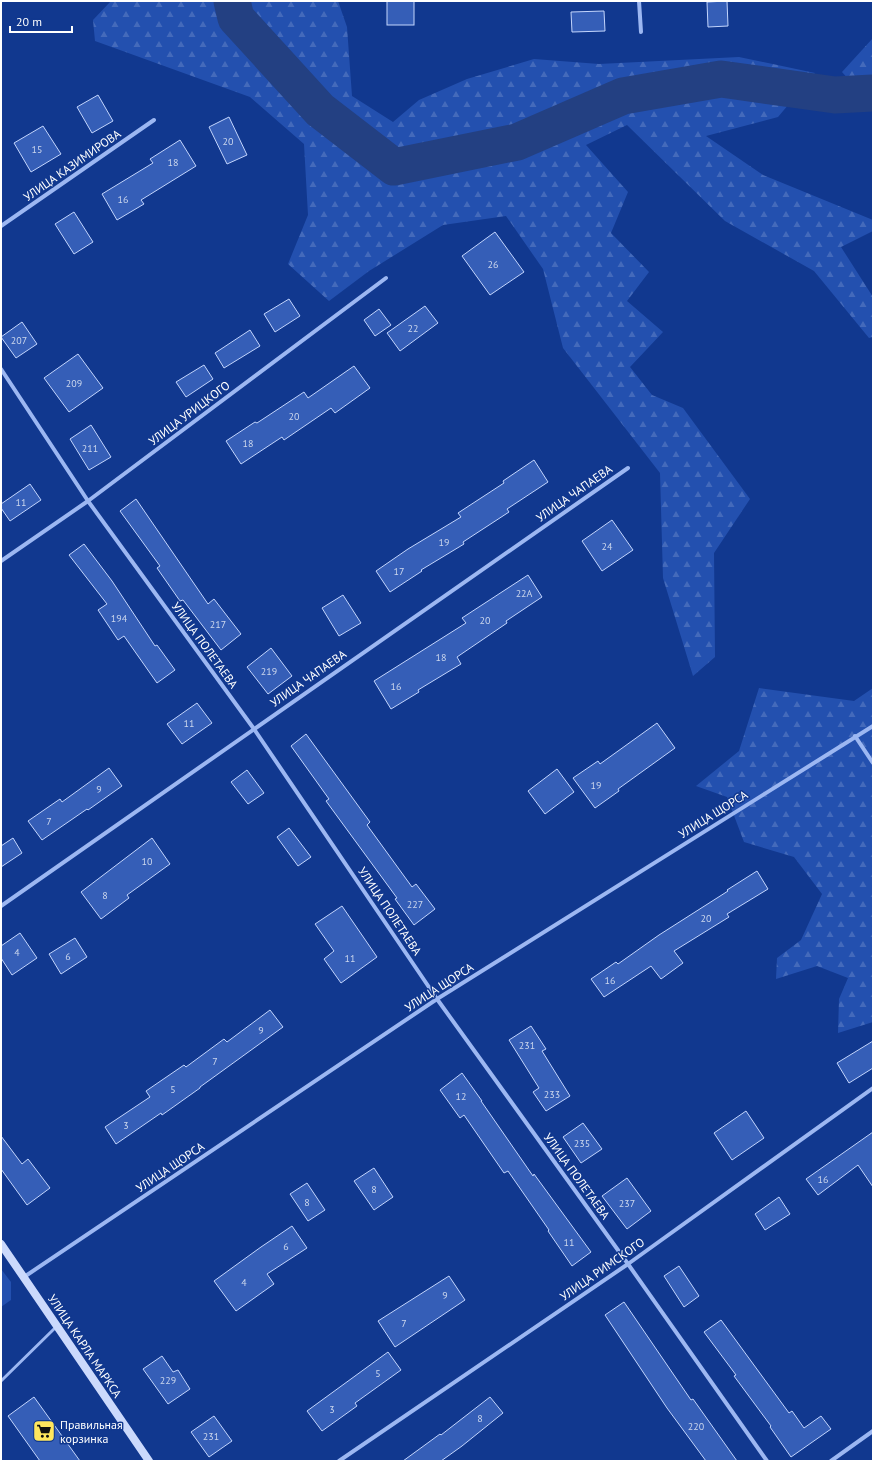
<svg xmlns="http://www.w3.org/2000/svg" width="874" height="1462" viewBox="0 0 874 1462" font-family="'PT Sans',sans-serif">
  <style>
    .forest { fill: url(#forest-firs) }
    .green { fill: #2350af }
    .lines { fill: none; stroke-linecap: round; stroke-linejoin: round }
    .river { stroke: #234082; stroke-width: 37 }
    .building { fill: #355eb7; stroke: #c3d5fd }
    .lane { stroke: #9cb7f2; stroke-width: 3 }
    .street { stroke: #9cb7f2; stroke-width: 4 }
    .secondary { stroke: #cbd9fc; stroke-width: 8 }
    .labels { text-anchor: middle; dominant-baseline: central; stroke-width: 3; stroke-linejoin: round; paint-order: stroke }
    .number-label { font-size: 10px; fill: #ccd7ed }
    .street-label { font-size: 12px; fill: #fff; stroke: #11388f }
    .poi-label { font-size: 12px; fill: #fff; stroke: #11388f; text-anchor: start }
  </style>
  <defs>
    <pattern id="forest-firs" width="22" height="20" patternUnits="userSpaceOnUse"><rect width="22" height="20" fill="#2350af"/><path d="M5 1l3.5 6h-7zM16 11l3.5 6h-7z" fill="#446abb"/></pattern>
  </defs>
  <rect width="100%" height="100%" fill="#11388f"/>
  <!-- forest -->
  <g class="forest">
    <path d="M111,1H338L347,27L352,96L393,122L419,100L467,79L534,59L599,64L739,57L815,73L778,117L706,136L763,175L873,220V231L841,247L873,297V337L869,338L814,271L725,221L627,125L586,145L628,192L611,233L649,272L627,301L663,332L630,367L652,395L683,408L750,499L714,553L715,657L693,676L663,578L660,473L563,348L543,269L506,216L443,225L369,271L329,301L288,264L308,215L304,144L250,97L95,41L93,20Z"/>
    <path d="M873,38V107L842,72Z"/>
    <path d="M759,688L854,701L873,688V1022L838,1033L839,999L848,978L817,966L776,979L777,958L801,940L822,894L794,857L744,842L727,797L696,786L739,751Z"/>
  </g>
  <!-- green -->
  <path class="green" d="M1,1269L11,1282V1300L1,1307Z"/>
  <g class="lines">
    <!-- river -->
    <path class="river" d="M232,1L236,18L320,110L394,167L517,142L623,96L721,79L835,95L873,93"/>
  </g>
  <!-- building -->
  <g class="building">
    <rect x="387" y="1" width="27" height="24"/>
    <path d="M727,1L728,26L708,27L707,2Z"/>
    <path d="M604,11L605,31L572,32L571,12Z"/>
    <path d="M98,95L113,121L92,133L77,107Z"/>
    <path d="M229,117L247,155L227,164L209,127Z"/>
    <path d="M43,126L61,154L31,172L14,143Z"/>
    <path d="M180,140L196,166L141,200L144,204L117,220L102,194L153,163L150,159Z"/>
    <path d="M74,212L93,242L74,254L55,224Z"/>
    <path d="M495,232L524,272L490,295L462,256Z"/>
    <path d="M289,299L300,316L275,332L264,314Z"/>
    <path d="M425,306L438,323L400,351L387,333Z"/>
    <path d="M379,309L391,325L375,336L364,320Z"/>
    <path d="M22,322L37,344L16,358L1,337Z"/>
    <path d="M250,330L260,346L224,368L215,353Z"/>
    <path d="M78,354L103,388L69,412L44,378Z"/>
    <path d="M204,365L213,379L186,397L176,382Z"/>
    <path d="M354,366L370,388L335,413L331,408L284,440L282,437L241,464L226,441L255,422L257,423L304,392L308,398Z"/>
    <path d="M91,425L111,457L89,470L70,439Z"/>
    <path d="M534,460L548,482L507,509L509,512L463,542L464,544L421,570L422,571L390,592L376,571L408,549L461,517L458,513L504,483L503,481Z"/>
    <path d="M30,484L41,500L10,521L1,508V504Z"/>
    <path d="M136,499L208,604L214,599L241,634L221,650L183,600L180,601L157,568L160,566L120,511Z"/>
    <path d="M612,520L633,550L602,571L582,541Z"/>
    <path d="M84,544L112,581L155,646L157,645L175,670L157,683L124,636L118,640L98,610L107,604L69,555Z"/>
    <path d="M528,575L542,597L506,621L507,623L457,657L461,664L418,690L419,692L391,709L374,681L466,623L462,618Z"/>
    <path d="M343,595L361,623L339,636L322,608Z"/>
    <path d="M271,648L292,676L268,694L247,667Z"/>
    <path d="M197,703L212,723L182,744L167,724Z"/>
    <path d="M657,723L675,748L618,789L619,791L595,808L573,778L598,761L600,764Z"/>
    <path d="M306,734L370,822L367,825L412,887L416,884L435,909L414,925L395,899L397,898L326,801L329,799L291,746Z"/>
    <path d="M109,768L122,786L88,810L87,809L42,840L28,821L60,799L62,802Z"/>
    <path d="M557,769L574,792L545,814L528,791Z"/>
    <path d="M247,770L264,793L248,804L231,782Z"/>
    <path d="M289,828L311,857L298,866L277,837Z"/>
    <path d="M13,838L22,853L1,867V846Z"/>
    <path d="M152,838L170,864L127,895L129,898L101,919L81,892Z"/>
    <path d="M757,871L768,889L727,914L729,917L674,951L683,963L661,979L651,966L604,997L591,979L616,962L618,964L659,935L728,891L727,890Z"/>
    <path d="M342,906L377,957L341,983L324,959L334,951L315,924Z"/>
    <path d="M20,933L37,958L12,975L1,958V946Z"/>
    <path d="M75,938L87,957L61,974L49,954Z"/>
    <path d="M270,1010L283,1027L200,1087V1088L162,1115L161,1113L116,1144L105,1127L150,1097L146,1091L184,1065L186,1067L224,1039L227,1042Z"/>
    <path d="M531,1026L546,1049L542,1051L570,1096L546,1111L533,1092L539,1088L509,1040Z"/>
    <path d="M873,1041V1068L849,1083L837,1063Z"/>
    <path d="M462,1073L482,1101H481L533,1176L534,1174L591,1252L572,1266L548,1231L549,1230L508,1171L504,1173L464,1115L460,1118L440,1090Z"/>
    <path d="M746,1111L764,1138L732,1160L714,1133Z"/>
    <path d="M583,1123L602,1149L581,1163L563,1137Z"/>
    <path d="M873,1132V1187L858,1165L818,1195L806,1179Z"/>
    <path d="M1,1136L22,1164L28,1159L50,1188L27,1205L1,1169Z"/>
    <path d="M374,1168L393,1197L374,1210L354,1181Z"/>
    <path d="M627,1178L651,1211L627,1229L602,1196Z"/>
    <path d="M307,1183L325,1210L308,1221L290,1194Z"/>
    <path d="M779,1197L790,1214L765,1230L755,1214Z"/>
    <path d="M292,1226L307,1248L267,1274L274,1284L236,1311L214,1281L261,1247Z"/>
    <path d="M679,1266L699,1296L684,1307L664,1276Z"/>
    <path d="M449,1276L465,1300L395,1347L378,1321Z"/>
    <path d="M624,1302L691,1400L693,1399L737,1461H706L667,1408L605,1315Z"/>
    <path d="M721,1320L789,1413L792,1411L804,1428L821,1416L831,1429L791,1457L770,1427L771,1426L734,1376L736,1375L704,1332Z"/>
    <path d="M388,1352L401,1370L355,1403L357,1406L322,1431L307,1411Z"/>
    <path d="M162,1356L173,1372L178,1370L190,1389L168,1404L143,1369Z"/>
    <path d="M34,1397L80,1461H40L8,1416Z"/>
    <path d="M490,1397L503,1413L462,1446L441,1461H403L440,1434L441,1435Z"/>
    <path d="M214,1416L232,1441L209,1457L191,1432Z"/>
  </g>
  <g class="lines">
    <!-- lane -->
    <path class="lane" d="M1,1381L56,1327"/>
    <!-- street -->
    <g class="street">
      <path d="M639,1L641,32"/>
      <path d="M1,226L154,120"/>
      <path d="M1,369L88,501L254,729L437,999L628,1264L767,1461"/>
      <path d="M1,561L88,501L386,278"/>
      <path d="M855,736L873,763"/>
      <path d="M1,906L628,468"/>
      <path d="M24,1277L437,999L873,726"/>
      <path d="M339,1461L628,1264L873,1088"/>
      <path d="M831,1461L873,1431"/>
    </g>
    <!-- secondary -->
    <path class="secondary" d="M1,1244L149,1461"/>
  </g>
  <!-- icons -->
  <defs>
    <g id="supermarket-square" transform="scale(1.15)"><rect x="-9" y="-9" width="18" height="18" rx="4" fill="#ffe65d" stroke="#11388f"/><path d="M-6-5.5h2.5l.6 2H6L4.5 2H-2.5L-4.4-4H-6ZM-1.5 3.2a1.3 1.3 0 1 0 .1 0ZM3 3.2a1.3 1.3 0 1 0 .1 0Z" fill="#111"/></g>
  </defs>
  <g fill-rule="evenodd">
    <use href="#supermarket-square" x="44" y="1431"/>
  </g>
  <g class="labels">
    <!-- number labels -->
    <g class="number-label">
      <text x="228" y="141">20</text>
      <text x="37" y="149">15</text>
      <text x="173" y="162">18</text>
      <text x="123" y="199">16</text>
      <text x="493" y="264">26</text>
      <text x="413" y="328">22</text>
      <text x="19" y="340">207</text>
      <text x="74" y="383">209</text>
      <text x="294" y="416">20</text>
      <text x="248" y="443">18</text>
      <text x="90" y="448">211</text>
      <text x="21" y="502">11</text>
      <text x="444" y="542">19</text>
      <text x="607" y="546">24</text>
      <text x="399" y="571">17</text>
      <text x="524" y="593">22А</text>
      <text x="119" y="618">194</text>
      <text x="485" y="620">20</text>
      <text x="218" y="624">217</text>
      <text x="441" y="657">18</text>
      <text x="269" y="671">219</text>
      <text x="396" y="686">16</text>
      <text x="189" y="723">11</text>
      <text x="596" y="785">19</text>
      <text x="99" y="789">9</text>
      <text x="49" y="821">7</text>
      <text x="147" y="861">10</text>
      <text x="105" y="895">8</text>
      <text x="415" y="904">227</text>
      <text x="706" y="918">20</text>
      <text x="17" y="952">4</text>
      <text x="68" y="956">6</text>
      <text x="350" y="958">11</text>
      <text x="610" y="980">16</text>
      <text x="261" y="1030">9</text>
      <text x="527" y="1045">231</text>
      <text x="215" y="1061">7</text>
      <text x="173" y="1089">5</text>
      <text x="552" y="1094">233</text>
      <text x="461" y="1096">12</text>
      <text x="126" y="1125">3</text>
      <text x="582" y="1143">235</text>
      <text x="823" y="1179">16</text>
      <text x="374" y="1189">8</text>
      <text x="307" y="1202">8</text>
      <text x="627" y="1203">237</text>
      <text x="569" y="1242">11</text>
      <text x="286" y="1246">6</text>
      <text x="244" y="1282">4</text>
      <text x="445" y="1295">9</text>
      <text x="404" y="1323">7</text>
      <text x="378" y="1373">5</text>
      <text x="168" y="1380">229</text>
      <text x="332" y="1409">3</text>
      <text x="480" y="1418">8</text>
      <text x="696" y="1426">220</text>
      <text x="211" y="1436">231</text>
    </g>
    <!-- street labels -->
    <g class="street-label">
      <text transform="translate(72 165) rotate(-35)">УЛИЦА КАЗИМИРОВА</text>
      <text transform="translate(189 413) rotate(-37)">УЛИЦА УРИЦКОГО</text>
      <text transform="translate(574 493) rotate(-35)">УЛИЦА ЧАПАЕВА</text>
      <text transform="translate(205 645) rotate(54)">УЛИЦА ПОЛЕТАЕВА</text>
      <text transform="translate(308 678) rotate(-35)">УЛИЦА ЧАПАЕВА</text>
      <text transform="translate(713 814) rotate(-32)">УЛИЦА ЩОРСА</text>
      <text transform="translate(390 911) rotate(56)">УЛИЦА ПОЛЕТАЕВА</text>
      <text transform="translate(439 987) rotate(-33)">УЛИЦА ЩОРСА</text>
      <text transform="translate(170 1167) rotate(-34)">УЛИЦА ЩОРСА</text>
      <text transform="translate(577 1176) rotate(54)">УЛИЦА ПОЛЕТАЕВА</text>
      <text transform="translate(602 1269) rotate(-35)">УЛИЦА РИМСКОГО</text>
      <text transform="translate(85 1346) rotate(56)">УЛИЦА КАРЛА МАРКСА</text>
    </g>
    <!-- poi labels -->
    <g class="poi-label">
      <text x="60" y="1424">Правильная<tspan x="60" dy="14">корзинка</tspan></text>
    </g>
  </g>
  <!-- border -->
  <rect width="874" height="1462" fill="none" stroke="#ffffff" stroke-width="4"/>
  <!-- scale -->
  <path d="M10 26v6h62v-6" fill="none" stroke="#ffffff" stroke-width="2"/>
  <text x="16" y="26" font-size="12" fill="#ffffff" stroke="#11388f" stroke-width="3" paint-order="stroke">20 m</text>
</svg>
